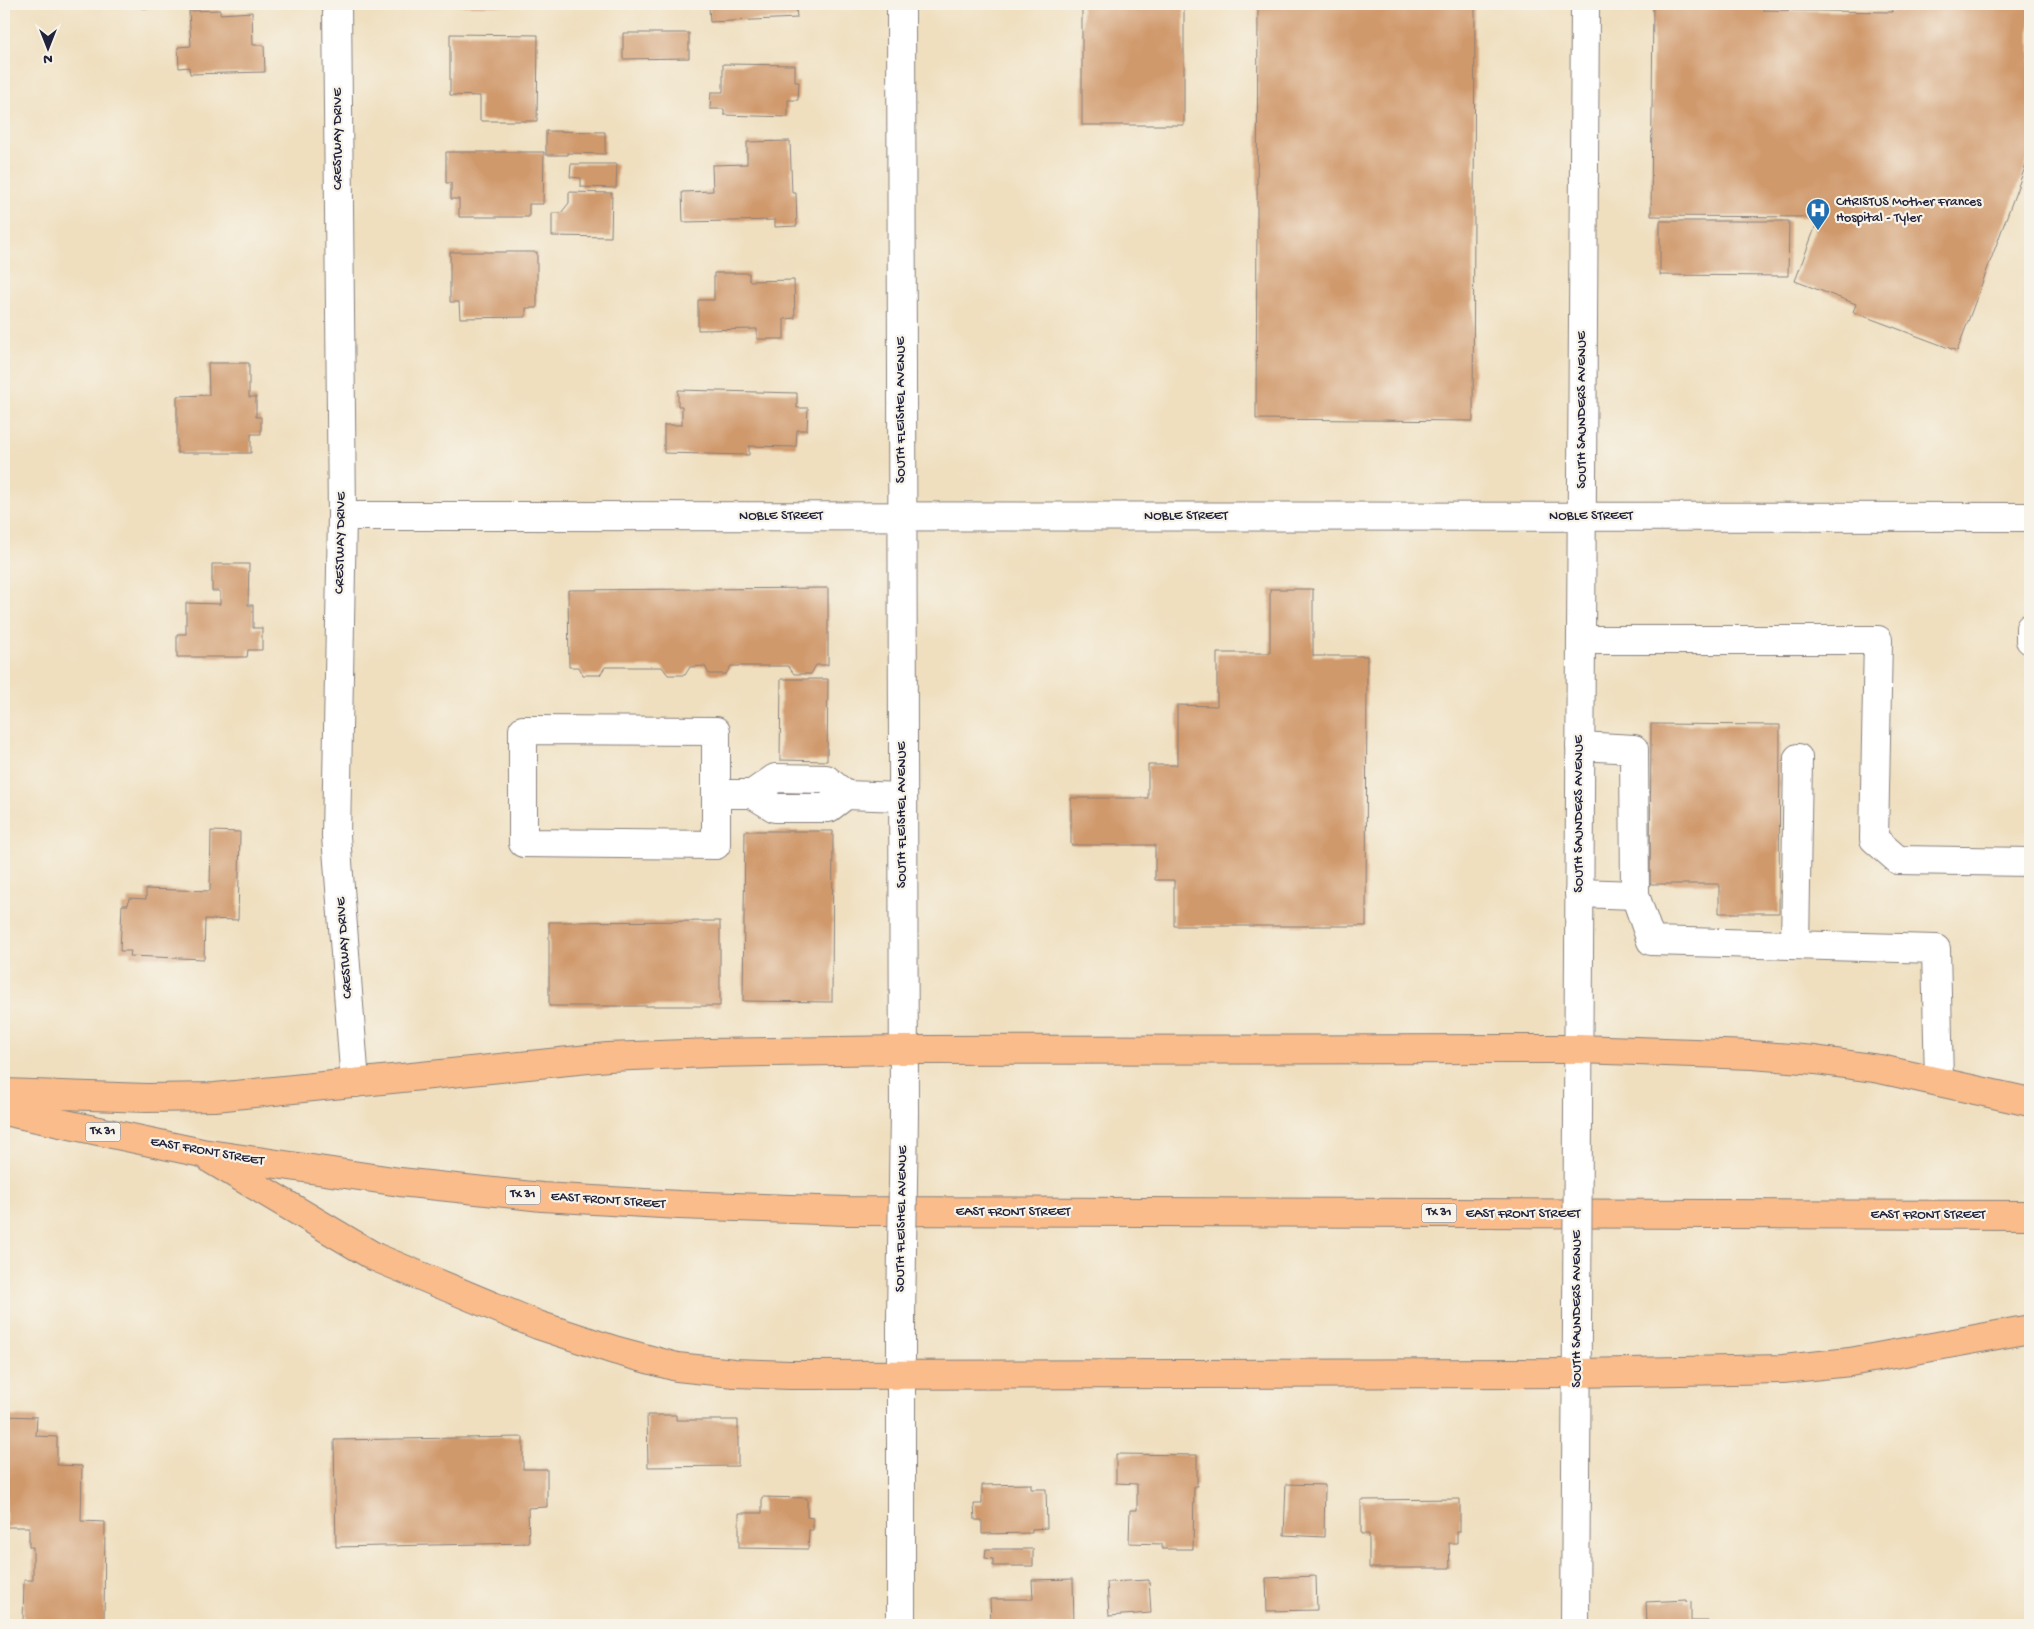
<svg xmlns="http://www.w3.org/2000/svg" width="2034" height="1629" viewBox="0 0 2034 1629" font-family="'Gochi Hand',sans-serif">
  <style>
    .building { fill: #d0996c }
    .lines { fill: none; stroke-linecap: round; stroke-linejoin: round }
    .minor-casing { stroke: #88807d; stroke-width: 30 }
    .major-casing { stroke: #88807d; stroke-width: 30 }
    .minor { stroke: #fff; stroke-width: 28 }
    .major { stroke: #f9bc8a; stroke-width: 28 }
    .minor-bridge-casing { stroke: #88807d; stroke-width: 30; stroke-linecap: butt }
    .minor-bridge { stroke: #fff; stroke-width: 28 }
    .labels { text-anchor: middle; dominant-baseline: central; stroke-width: 4.5; stroke-linejoin: round; paint-order: stroke }
    .shield { fill: #f7f3e8; stroke: #62616f; stroke-width: 1 }
    .shield-label { font-size: 12px; font-weight: bold; fill: #22223b }
    .street-label { font-size: 14px; fill: #22223b; stroke: #f7f3e8 }
    .poi-label { font-size: 14px; fill: #22223b; stroke: #f7f3e8; text-anchor: start }
  </style>
  <rect width="100%" height="100%" fill="#f7f3e8"/>
  <filter id="ink" filterUnits="userSpaceOnUse"><feTurbulence type="fractalNoise" baseFrequency=".02" numOctaves="2"/><feDisplacementMap in="SourceGraphic" scale="10" xChannelSelector="R" yChannelSelector="G"/><feConvolveMatrix kernelMatrix="1 2 1 2 8 2 1 2 1" color-interpolation-filters="sRGB"/></filter>
  <filter id="wash" filterUnits="userSpaceOnUse"><feTurbulence type="fractalNoise" baseFrequency=".0096" numOctaves="4" result="noise"/><feDisplacementMap in="SourceGraphic" scale="20" xChannelSelector="R" yChannelSelector="G"/><feGaussianBlur stdDeviation="1.12" result="paint"/><feColorMatrix in="noise" values="0 0 0 0 0 0 0 0 0 0 0 0 0 0 0 0 0 1.4 0 .05"/><feComposite in="paint" operator="in"/></filter>
  <g filter="url(#wash)">
    <rect width="100%" height="100%" fill="#efdfbf"/>
    <g id="blocks">
      <!-- building -->
      <g class="building">
        <path d="M141,4H194V6H184V8H141Z"/>
        <rect x="458" y="4" width="48" height="2"/>
        <path d="M706,4H796L797,18L710,22L709,7L706,8Z"/>
        <rect x="1082" y="4" width="102" height="121"/>
        <path d="M1258,4H1475L1473,421L1256,419Z"/>
        <path d="M1653,4H1763V10L1892,12L1895,4H2026L2030,5V154L1957,351L1853,312L1856,304L1795,281L1819,217L1651,216Z"/>
        <path d="M220,10V14L252,12L253,45H264L265,72L190,74L189,67L179,68L178,47L191,46L189,11Z"/>
        <path d="M623,33H689V58L623,59Z"/>
        <path d="M450,34L538,35L537,121H480V96L450,95Z"/>
        <path d="M723,64L795,65V82H799L798,100H788V117L724,115V109H710L711,92H723Z"/>
        <path d="M546,131L605,132V154L568,153V155H546Z"/>
        <path d="M790,141L792,193H796L797,226L775,227V220L683,222L682,192L713,191L712,165L747,164V142Z"/>
        <path d="M446,152H544L543,204H529V217H459V199H451V183H446Z"/>
        <path d="M571,164H617L616,188L581,187V178L570,177Z"/>
        <path d="M569,192L612,193L611,237L552,236V213H561L569,203Z"/>
        <path d="M1660,221H1789L1788,276L1660,275Z"/>
        <path d="M450,252H537V308H526V317L460,318L459,302H450Z"/>
        <path d="M714,273H749V281L794,280L795,318L784,319V339H757V329L698,330V300H714Z"/>
        <path d="M208,363H249V397H256V417H261V434H251V453H177V396L209,395Z"/>
        <path d="M678,390L797,393V408H808L807,430H797L796,447L749,446V455L664,453V425H682V406H678Z"/>
        <path d="M212,564H249L248,605H253V628H262V650H248L247,657H177V634H186V603L220,604V591H212Z"/>
        <path d="M828,588V665H816L811,674H794L788,666H731L726,674H709L705,666L690,667L685,675H668L662,667H605L600,675H583L579,667H569L568,590Z"/>
        <path d="M1270,589H1313V656H1367L1366,926H1174V880H1155V845H1071V798H1148V765H1177V705L1217,706V653H1270Z"/>
        <path d="M781,679H828L827,761L780,760Z"/>
        <path d="M1651,724L1780,725L1779,913H1719V884H1650Z"/>
        <path d="M211,831L240,832L238,920L205,919L204,959L130,956L131,951H120L122,905H128L129,898L146,899V889L210,891Z"/>
        <path d="M745,831H833L832,1002L743,1001Z"/>
        <path d="M720,921V1006H549V922Z"/>
        <path d="M647,1415H676V1420H738V1466L648,1467Z"/>
        <path d="M4,1416L37,1417L36,1436L57,1437V1465L82,1466L81,1521L105,1522L104,1625H37V1622H23L24,1580H33V1547H29V1527H6V1471L4,1470Z"/>
        <path d="M523,1437V1469H547V1507L528,1508L529,1543L336,1547L334,1440Z"/>
        <path d="M1116,1454L1197,1455V1486H1194L1193,1549H1162V1544L1129,1543L1130,1510H1137V1484L1116,1483Z"/>
        <path d="M1031,1484V1489H1046L1047,1528L1032,1529V1533L982,1534V1520H975L974,1504H982V1485Z"/>
        <path d="M1286,1484L1325,1485L1324,1537L1284,1535Z"/>
        <path d="M762,1497L807,1498V1517L813,1518V1530H809L808,1549L739,1548V1513H762Z"/>
        <path d="M1460,1499V1532H1457V1543H1449L1450,1568H1369V1534H1361V1500Z"/>
        <path d="M986,1549H1033V1566H993V1559L985,1558Z"/>
        <path d="M1316,1576L1317,1610L1267,1611L1266,1578Z"/>
        <path d="M1073,1579L1074,1625H991L990,1599H1033L1032,1580Z"/>
        <path d="M1149,1580L1151,1613L1109,1616L1107,1582Z"/>
        <path d="M1686,1600V1602L1691,1601V1621H1708L1709,1625H1647L1646,1602Z"/>
      </g>
    </g>
  </g>
  <g filter="url(#ink)">
    <use href="#blocks" fill-opacity="0" stroke="#88807d" stroke-width="1"/>
    <g class="lines">
      <!-- minor casing -->
      <g class="minor-casing">
        <g id="minor">
          <path d="M337,4L342,516L336,836L355,1083"/>
          <path d="M901,4L904,1113"/>
          <path d="M342,516L2030,517"/>
          <path d="M2030,628V640"/>
          <path d="M1581,640H1878L1874,839L1898,860L2030,862"/>
          <path d="M1580,746L1634,749L1635,895L1651,941L1936,949L1939,1082"/>
          <path d="M716,794V731L523,730V843L716,845V794H752"/>
          <path d="M846,795L829,808H775L752,794L775,778L826,779L846,795L902,797"/>
          <path d="M1579,893L1635,895"/>
          <path d="M1795,945L1798,758"/>
          <path d="M1578,1111L1585,4"/>
          <path d="M901,1319V1625"/>
          <path d="M1575,1625L1577,1322"/>
        </g>
      </g>
      <!-- major casing -->
      <g class="major-casing">
        <g id="major">
          <path d="M4,1093L147,1098L215,1097L608,1057L710,1053L903,1050L1578,1049L1752,1055L1815,1060L1880,1069L2030,1102"/>
          <path d="M4,1111L202,1153L400,1182L542,1197L679,1205L847,1211L2030,1215"/>
          <path d="M212,1160L375,1257L538,1325L614,1350L677,1367L734,1373L790,1375L1577,1373L1783,1369L1850,1362L2030,1329"/>
        </g>
      </g>
      <!-- minor -->
      <use href="#minor" class="minor"/>
      <!-- major -->
      <use href="#major" class="major"/>
      <!-- minor-bridge casing -->
      <g class="minor-bridge-casing">
        <g id="minor-bridge">
          <path d="M901,1319L904,1113"/>
          <path d="M1577,1322L1578,1111"/>
        </g>
      </g>
      <!-- minor-bridge -->
      <use href="#minor-bridge" class="minor-bridge"/>
    </g>
  </g>
  <!-- icons -->
  <defs>
    <g id="hospital-pin" transform="scale(1.25)"><path d="M0 17L-7.5 6A9.5 9.5 0 1 1 7.5 6Z" fill="#1f6fb2" stroke="#f7f3e8"/><path d="M-5-5h3v3.5h4V-5h3V5h-3V1.5h-4V5h-3Z" fill="#fff"/></g>
  </defs>
  <g fill-rule="evenodd">
    <use href="#hospital-pin" x="1818" y="210"/>
  </g>
  <g class="labels">
    <!-- shield labels -->
    <g class="shield">
      <rect x="85.5" y="1122.5" width="35" height="19" rx="4"/>
      <rect x="505.5" y="1185.5" width="35" height="19" rx="4"/>
      <rect x="1421.5" y="1203.5" width="35" height="19" rx="4"/>
    </g>
    <g class="shield-label">
      <text x="103" y="1132">TX 31</text>
      <text x="523" y="1195">TX 31</text>
      <text x="1439" y="1213">TX 31</text>
    </g>
    <!-- street labels -->
    <g class="street-label">
      <text transform="translate(338 139) rotate(-90)">CRESTWAY DRIVE</text>
      <text transform="translate(901 410) rotate(-90)">SOUTH FLEISHEL AVENUE</text>
      <text transform="translate(1582 410) rotate(-90)">SOUTH SAUNDERS AVENUE</text>
      <text x="781" y="516">NOBLE STREET</text>
      <text x="1186" y="516">NOBLE STREET</text>
      <text x="1591" y="516">NOBLE STREET</text>
      <text transform="translate(341 543) rotate(-89)">CRESTWAY DRIVE</text>
      <text transform="translate(1579 814) rotate(-90)">SOUTH SAUNDERS AVENUE</text>
      <text transform="translate(902 815) rotate(-90)">SOUTH FLEISHEL AVENUE</text>
      <text transform="translate(345 948) rotate(-94)">CRESTWAY DRIVE</text>
      <text transform="translate(207 1152) rotate(10)">EAST FRONT STREET</text>
      <text transform="translate(608 1201) rotate(4)">EAST FRONT STREET</text>
      <text x="1013" y="1212">EAST FRONT STREET</text>
      <text x="1523" y="1214">EAST FRONT STREET</text>
      <text x="1928" y="1215">EAST FRONT STREET</text>
      <text transform="translate(902 1219) rotate(-89)">SOUTH FLEISHEL AVENUE</text>
      <text transform="translate(1577 1309) rotate(-90)">SOUTH SAUNDERS AVENUE</text>
    </g>
    <!-- poi labels -->
    <g class="poi-label">
      <text x="1836" y="202">CHRISTUS Mother Frances<tspan x="1836" dy="16">Hospital - Tyler</tspan></text>
    </g>
  </g>
  <!-- margin -->
  <rect width="2034" height="1629" fill="none" stroke="#f7f3e8" stroke-width="20"/>
  <!-- north arrow -->
  <g transform="translate(48 48) rotate(180)" stroke="#f7f3e8" stroke-width="4" paint-order="stroke">
  <path d="M0-4L9 19L0 12L-9 19Z" fill="#22223b"/>
  <text y="-8" font-size="14" font-weight="bold" text-anchor="middle" fill="#22223b">N</text>
  </g>
</svg>
